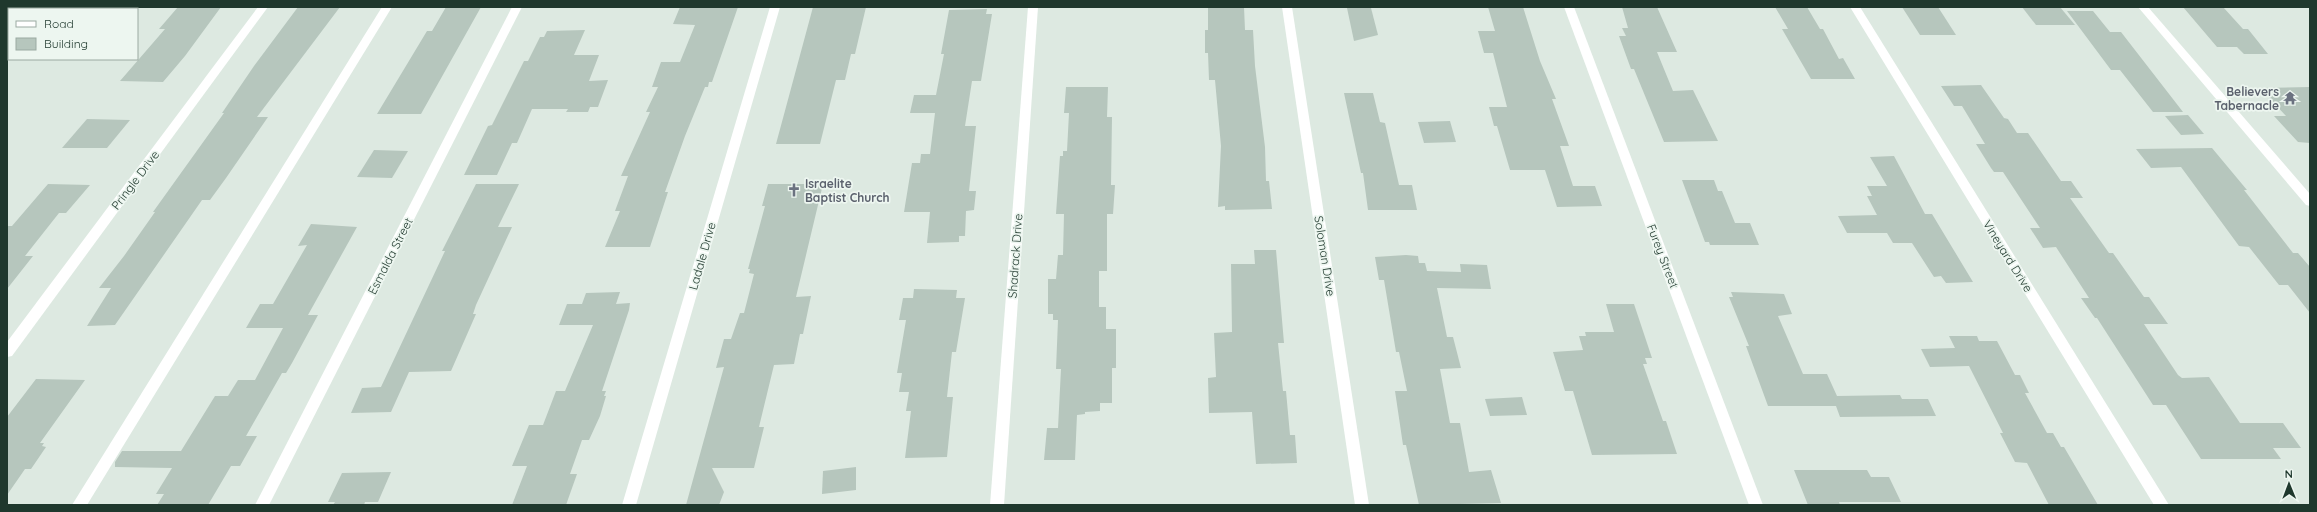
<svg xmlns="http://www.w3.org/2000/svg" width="2317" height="512" viewBox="0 0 2317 512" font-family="Quicksand,sans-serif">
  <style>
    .building { fill: #b6c6bd }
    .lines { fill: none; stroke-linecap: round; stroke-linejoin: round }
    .service { fill: #fff; fill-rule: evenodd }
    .minor { fill: #fff; fill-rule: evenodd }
    .labels { text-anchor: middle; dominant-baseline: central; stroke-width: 3.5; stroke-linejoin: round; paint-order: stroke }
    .worship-label { font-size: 12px; font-weight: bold; fill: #5b616d; stroke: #edf6f0; text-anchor: end }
    .street-label { font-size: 12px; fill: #1f382d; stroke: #edf6f0 }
  </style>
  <rect width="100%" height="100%" fill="#dde9e1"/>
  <!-- building -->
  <g class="building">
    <path d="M178,7H221L185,56L163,82L120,81L165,29H159Z"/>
    <path d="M298,7H340L257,117H268L226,178L210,200H202L115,325L87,326L111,288H99L124,256L155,212H153L224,113H222L254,66Z"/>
    <path d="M446,7H481L421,114H377L427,31H432Z"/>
    <path d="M680,7H738L712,82H709L708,87H705L685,136L665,192H668L650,247H605L620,211H615L628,176H621L650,112H646L658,87H652L661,62H680L695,25L673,24Z"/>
    <path d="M813,7H866L855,54H851L845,80H836L820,144H776Z"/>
    <path d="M1208,7H1244L1245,30H1253L1255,66L1265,147L1266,181H1269L1272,209L1225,210V206L1218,207L1221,146L1215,80H1209L1208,53H1205V30H1208Z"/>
    <path d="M1488,7H1523L1540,61L1556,99H1552L1569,146H1560L1573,186H1595L1602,206L1557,207L1545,170H1510L1497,126H1494L1489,107H1507L1493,53H1484L1478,31H1495Z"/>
    <path d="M1622,7H1657L1677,52H1657L1673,91L1693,90L1718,141L1664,142L1634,69H1631L1619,36H1626L1622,28H1628Z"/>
    <path d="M1775,7H1807L1820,29H1823L1839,59L1843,58L1855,79H1811L1782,29H1788Z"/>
    <path d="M1902,7H1938L1956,35H1920Z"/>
    <path d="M2022,7H2060L2075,25H2036Z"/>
    <path d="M2183,7H2223L2243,29H2248L2268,54H2244L2237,47H2217Z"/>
    <path d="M1347,8H1371L1378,35L1354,41Z"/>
    <path d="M987,9L986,14H992L981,81H972L965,126H976L969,191H976L974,210L966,211L965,236H959V242L927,243L930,212H904L912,163H920L921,154H930L935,113H910L914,95H936L944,54H941L949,10Z"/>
    <path d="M2067,11H2093L2110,32H2121L2183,112H2153L2120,70H2111Z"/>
    <path d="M585,30L574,55H599L589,81L608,80L598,107H590L588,112H566L568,109H532L517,143H512L497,175H464L488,126L492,125L524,61H528L540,37H544L547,31Z"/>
    <path d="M1981,85L2004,118L2008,119L2017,133H2028L2061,181H2071L2083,198H2070L2109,253H2113L2144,297H2149L2168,324H2144L2178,375L2182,378L2209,377L2240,423H2283L2301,448H2273L2281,459H2201L2166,405H2153L2097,318H2095L2081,298H2089L2056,247L2043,248L2030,228H2040L2003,172H1994L1991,168L1976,144H1985L1962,106H1954L1941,86Z"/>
    <path d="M1066,87H1108L1107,117H1112L1111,185H1115L1113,214H1107V271H1099V307H1106V329H1116V368H1112V403H1100V411L1085,412V414L1077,415L1075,460H1044L1047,428H1058L1061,369H1056L1058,320H1053V314H1048V279H1056L1058,255H1063L1064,214H1056L1060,156H1063V151H1067L1069,113H1064Z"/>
    <path d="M2310,87V143L2298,142L2274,116H2286L2260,88Z"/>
    <path d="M1344,93H1373L1380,122L1385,123L1399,185H1412L1417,210H1368L1363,173H1361Z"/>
    <path d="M2188,115L2204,134L2181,135L2165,116Z"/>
    <path d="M87,119L130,120L107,148H62Z"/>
    <path d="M1450,121L1456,142L1424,143L1418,122Z"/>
    <path d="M2212,148L2247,190H2244L2293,253H2298L2310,267V313L2288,285H2279L2249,247L2239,246L2181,167L2151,168L2136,149Z"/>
    <path d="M374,150L408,151L392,178L357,177Z"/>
    <path d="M1894,156L1925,214H1932L1973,282L1946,283L1941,276L1934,277L1912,243H1893L1887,233H1847L1838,216L1877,215L1867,196H1872L1867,186H1887L1870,157Z"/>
    <path d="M1682,180H1714L1718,191H1722L1735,223H1750L1759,245H1710L1709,242H1705Z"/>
    <path d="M48,184L90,185L66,213H59L25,256H33L7,289V226H12Z"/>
    <path d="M476,184H519L498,227H512L476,305L473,314H476L451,371L409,372L391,412L351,413L362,388L381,387L445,251H442Z"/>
    <path d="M768,184H823L796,297L811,296L803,334H800L794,364L774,365L759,427H764L754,468H712L724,492L719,505H686L724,367L716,368L724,339H731L740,313H744L754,274L749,273L750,269H748L765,206H762Z"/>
    <path d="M311,224L357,227L308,315H318L292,363L286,373H282L246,436H257L240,466H231L208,505H157L164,494H156L172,468L115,467V462L122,451H181L215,396H228L238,380H255L283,328H246L260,304H273L307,245L298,246Z"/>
    <path d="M1254,250H1276L1284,343H1278L1283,391H1286L1290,435H1295L1297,463L1256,464L1252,412L1209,413L1208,378L1216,377L1214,333L1232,332L1231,264H1255Z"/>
    <path d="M1406,255L1418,256L1419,263H1425L1427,271L1461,272L1460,264L1487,265L1491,289L1437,288L1447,337H1453L1461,368L1440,369L1450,423H1460L1469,472L1491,470L1501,503L1419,505L1406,445H1403L1395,391H1407L1399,352H1396L1384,280H1379L1375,257Z"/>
    <path d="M914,289L957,290L956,298H965L956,352H952L947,397H953L947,457L905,458L911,411H906L909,392H899L902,373H897L906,320H899L903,298H913Z"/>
    <path d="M620,292L616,304L630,303L629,310L602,391H606L604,396H606L600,416L589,440H582L570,474H577L566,505H512L527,466H512L529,425H543L556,391H565L593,325H559L567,304H582L586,293Z"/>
    <path d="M1731,292L1784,294L1792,314L1778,316L1803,374H1827L1837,396L1900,395L1902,399H1928L1936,416L1840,417L1836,406H1768L1746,346H1749L1729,297H1733Z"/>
    <path d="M1606,304H1634L1652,358H1645L1647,364H1643L1663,421H1666L1677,454L1592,455L1573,391H1565L1553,352L1583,350L1579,336H1586L1585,332H1614Z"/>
    <path d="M1949,336H1977L1979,341H1997L2015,375H2020L2029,393H2025L2047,433H2053L2061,447H2064L2098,505H2049L2027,463L2015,462L2000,433H2003L1969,366L1930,367L1921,349L1955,348Z"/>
    <path d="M36,379L85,380L40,443H44L42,446L46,447L31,469H25L7,495V417Z"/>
    <path d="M1522,397L1527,415L1490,416L1485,399Z"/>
    <path d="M856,467V490L822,494L823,471Z"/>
    <path d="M1794,470H1867L1871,477H1889L1901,502H1839L1840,505H1808Z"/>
    <path d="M391,472L378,502H365L364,505H333L335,502H328L342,473Z"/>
  </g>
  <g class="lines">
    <!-- service -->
    <path class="service" d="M382,7H392L87,505H72Z"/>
    <!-- minor -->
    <g class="minor">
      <path d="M258,7H268L12,356L7,357V342Z"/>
      <path d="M512,7H522L269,505H255Z"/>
      <path d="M770,7H780L636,505H622Z"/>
      <path d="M1028,7H1038L1004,505H990Z"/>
      <path d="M1282,7H1292L1369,505H1355Z"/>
      <path d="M1564,7H1574L1763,505H1749Z"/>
      <path d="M1850,7H1860L2169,505H2154Z"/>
      <path d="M2138,7H2148L2310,194V206L2306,205Z"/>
    </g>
  </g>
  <!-- icons -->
  <defs>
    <g id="temple-bare" transform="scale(1.08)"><path d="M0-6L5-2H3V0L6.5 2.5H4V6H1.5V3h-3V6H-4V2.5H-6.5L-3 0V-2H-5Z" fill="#6b7280" stroke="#edf6f0" stroke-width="2.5" paint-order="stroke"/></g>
    <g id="church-bare" transform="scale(1.08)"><path d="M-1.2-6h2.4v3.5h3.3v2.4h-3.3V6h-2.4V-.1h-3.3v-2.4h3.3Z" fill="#6b7280" stroke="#edf6f0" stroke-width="2.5" paint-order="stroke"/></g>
  </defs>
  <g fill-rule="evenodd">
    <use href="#temple-bare" x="2290" y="98"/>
    <use href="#church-bare" x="794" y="190"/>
  </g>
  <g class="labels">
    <!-- worship labels -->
    <g class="worship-label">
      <text x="2279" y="91">Believers<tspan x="2279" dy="14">Tabernacle</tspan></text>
      <text x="805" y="183" text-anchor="start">Israelite<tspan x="805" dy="14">Baptist Church</tspan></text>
    </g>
    <!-- street labels -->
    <g class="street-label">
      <text transform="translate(135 180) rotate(-53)">Pringle Drive</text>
      <text transform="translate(390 256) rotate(-63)">Esmalda Street</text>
      <text transform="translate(702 256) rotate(-74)">Ladale Drive</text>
      <text transform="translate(1015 256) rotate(-86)">Shadrack Drive</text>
      <text transform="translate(1325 256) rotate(81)">Soloman Drive</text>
      <text transform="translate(1663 256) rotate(69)">Furey Street</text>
      <text transform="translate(2008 256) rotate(58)">Vineyard Drive</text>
    </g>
  </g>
  <!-- border -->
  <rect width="2317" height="512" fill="none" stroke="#1f382d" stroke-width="16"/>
  <!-- legend -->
  <rect x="8" y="8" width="130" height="52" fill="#edf6f0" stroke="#9baaa2"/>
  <rect x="16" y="21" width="20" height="6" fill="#ffffff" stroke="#9baaa2"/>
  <text x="44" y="28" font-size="12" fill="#1f382d">Road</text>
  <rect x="16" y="38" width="20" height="12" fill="#b6c6bd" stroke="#9baaa2"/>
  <text x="44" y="48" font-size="12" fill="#1f382d">Building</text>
  <!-- north arrow -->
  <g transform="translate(2289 484) rotate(359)" stroke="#edf6f0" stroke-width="3" paint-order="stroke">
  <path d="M0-3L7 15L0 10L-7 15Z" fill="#1f382d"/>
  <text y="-6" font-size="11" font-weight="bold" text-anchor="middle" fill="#1f382d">N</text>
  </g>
</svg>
